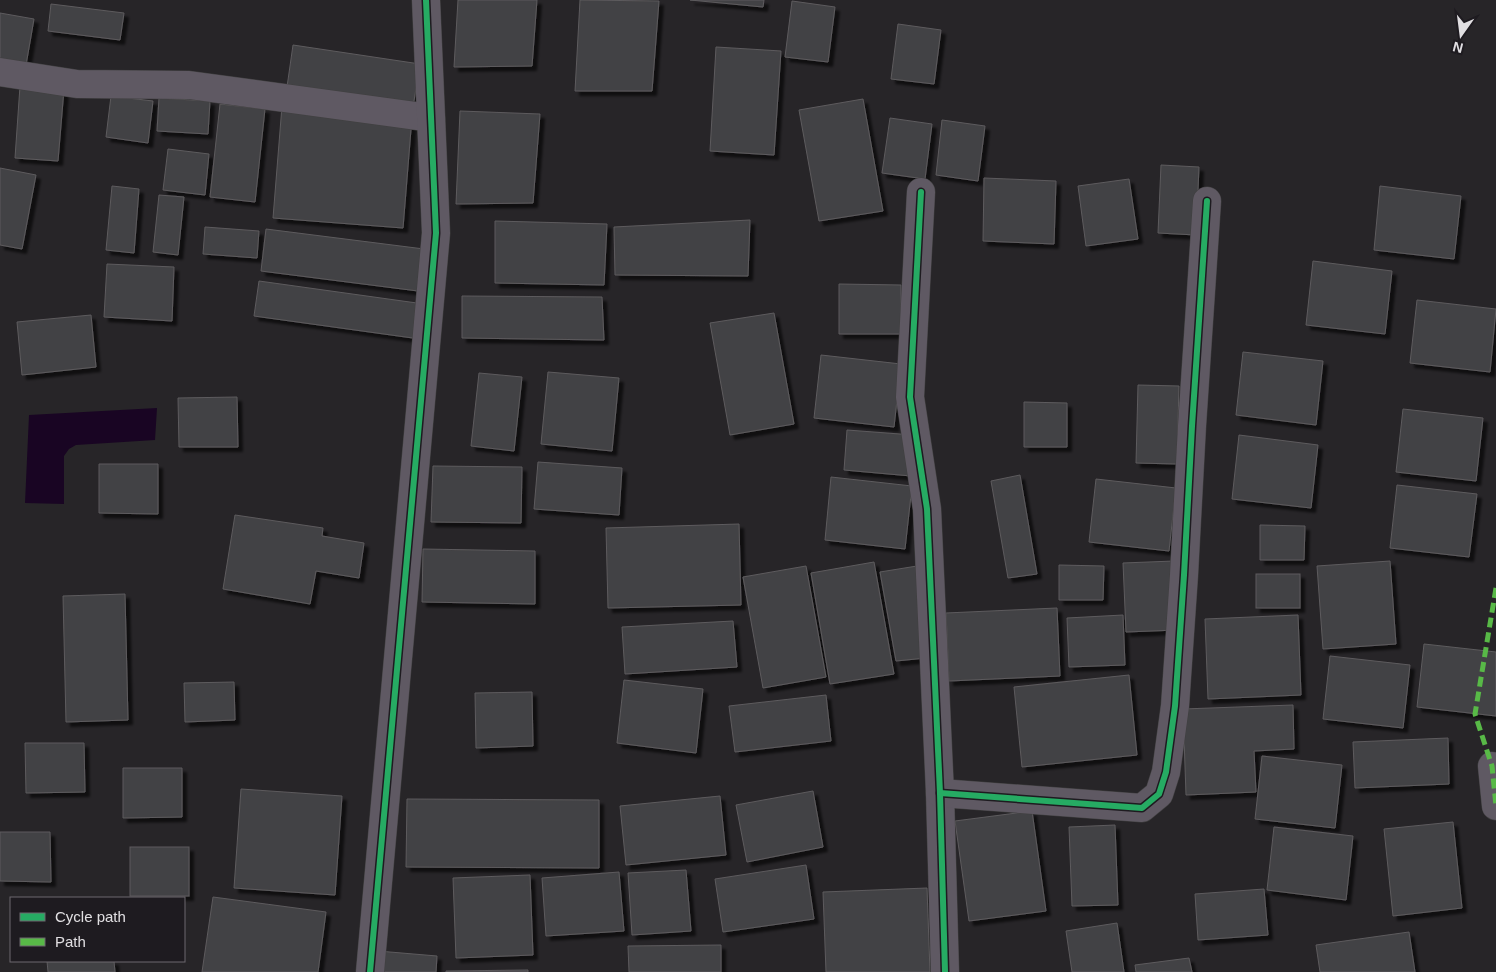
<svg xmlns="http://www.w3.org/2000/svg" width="1496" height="972" viewBox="0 0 1496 972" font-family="Arial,sans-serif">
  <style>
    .water { fill: #190523 }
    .building { fill: #434244; stroke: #5d5b5e; filter: url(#shadow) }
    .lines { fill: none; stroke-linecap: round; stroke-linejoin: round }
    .minor-casing { stroke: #414041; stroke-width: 29 }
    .minor { stroke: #5f5963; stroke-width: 28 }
    .quiet { stroke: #58b947; stroke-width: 5; stroke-dasharray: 10 5; stroke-linecap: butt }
    .cycleway-casing { stroke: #1e1b20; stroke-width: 9 }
    .cycleway { stroke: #26ab63; stroke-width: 6 }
  </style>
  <defs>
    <filter id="shadow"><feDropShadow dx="4.5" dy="4.5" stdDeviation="1" flood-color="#0009"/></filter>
  </defs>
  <rect width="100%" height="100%" fill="#272528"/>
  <!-- water -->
  <path class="water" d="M157,408L155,440L76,445L69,449L64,456V504L25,503L29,415Z"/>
  <!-- building -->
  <g class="building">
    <path d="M458,0H537L532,66L454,67Z"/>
    <path d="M580,0L659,1L652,91H575Z"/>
    <path d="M690,0H764L763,7Z"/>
    <path d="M792,1L835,7L828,62L785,57Z"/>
    <path d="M51,4L124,13L120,40L48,31Z"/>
    <path d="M0,13L34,19L26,65L0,61Z"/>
    <path d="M898,24L941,30L934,84L891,79Z"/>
    <path d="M293,45L420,64L413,107L287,87Z"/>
    <path d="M716,47L781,51L774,155L710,151Z"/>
    <path d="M20,86L64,89L58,161L15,158Z"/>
    <path d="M111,96L153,101L148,143L106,137Z"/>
    <path d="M159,98L210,101L208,134L157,131Z"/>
    <path d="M863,99L883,211L819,221L799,110Z"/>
    <path d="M220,104L265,109L255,202L210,197Z"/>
    <path d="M282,106L412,117L403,228L273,218Z"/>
    <path d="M460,111L540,114L533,203L456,204Z"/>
    <path d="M890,118L932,124L925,179L882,173Z"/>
    <path d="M942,120L985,126L978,181L936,175Z"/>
    <path d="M168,149L209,154L205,195L163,190Z"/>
    <path d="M1161,165L1199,167L1196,235L1158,233Z"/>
    <path d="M0,168L36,175L22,249L0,245Z"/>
    <path d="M984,178L1056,181L1054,244L983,241Z"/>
    <path d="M1129,179L1138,239L1086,246L1078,186Z"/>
    <path d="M112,186L139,189L134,253L106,250Z"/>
    <path d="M1380,186L1461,196L1454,259L1374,250Z"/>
    <path d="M159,195L184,197L178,255L153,252Z"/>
    <path d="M750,220L748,276L615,275L614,227Z"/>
    <path d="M495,221L607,224L604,285L495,283Z"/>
    <path d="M205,227L259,231L257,258L203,254Z"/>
    <path d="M266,229L424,249L418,291L261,271Z"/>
    <path d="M1313,261L1392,271L1385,334L1306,325Z"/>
    <path d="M107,264L174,267L172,321L104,317Z"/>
    <path d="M259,281L424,304L420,339L254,316Z"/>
    <path d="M839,284L901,285V334H839Z"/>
    <path d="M462,296L602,297L604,340L462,338Z"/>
    <path d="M1417,300L1496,309L1490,372L1410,363Z"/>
    <path d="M774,313L794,424L730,435L710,323Z"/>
    <path d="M91,315L96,367L22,375L17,322Z"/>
    <path d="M1243,352L1323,361L1316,425L1236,415Z"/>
    <path d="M821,355L901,364L894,427L814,418Z"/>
    <path d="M548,372L619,378L612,451L541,444Z"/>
    <path d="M479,373L522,377L514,451L471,446Z"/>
    <path d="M1138,385L1179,386L1177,464L1136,463Z"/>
    <path d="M237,397L238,447H179L178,398Z"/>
    <path d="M1024,402L1067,403V447H1024Z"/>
    <path d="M1403,409L1483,418L1476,481L1396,472Z"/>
    <path d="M847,430L913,435L911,476L844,470Z"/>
    <path d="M1239,435L1318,445L1311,508L1232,499Z"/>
    <path d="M538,462L622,468L619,515L534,509Z"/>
    <path d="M99,464H158V514L99,513Z"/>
    <path d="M433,466L522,467L521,523L431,522Z"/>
    <path d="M1020,475L1037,574L1008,578L991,481Z"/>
    <path d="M831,477L912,486L905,549L825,540Z"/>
    <path d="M1096,479L1176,488L1169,551L1089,542Z"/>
    <path d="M1397,485L1477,494L1469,557L1390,548Z"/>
    <path d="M235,515L323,528L322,536L364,543L359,578L316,571L310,604L223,589Z"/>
    <path d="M739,524L741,605L608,608L606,528Z"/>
    <path d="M1260,525L1305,526L1304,560H1260Z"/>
    <path d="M423,549L535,551V604L422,602Z"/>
    <path d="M1174,561L1177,630L1126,632L1123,563Z"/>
    <path d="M1390,561L1396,644L1323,649L1317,566Z"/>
    <path d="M874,562L894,674L830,684L811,573Z"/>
    <path d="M1059,565L1104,566L1103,600H1059Z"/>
    <path d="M806,566L826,677L763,688L743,577Z"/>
    <path d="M917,566L926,658L896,661L880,572Z"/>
    <rect x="1256" y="574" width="44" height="34"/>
    <path d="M125,594L128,720L66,722L63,596Z"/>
    <path d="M1057,608L1060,676L949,681L946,613Z"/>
    <path d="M1123,615L1125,665L1069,667L1067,618Z"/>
    <path d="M1298,615L1301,695L1208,699L1205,619Z"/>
    <path d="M733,621L737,667L625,674L622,627Z"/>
    <path d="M1424,644L1496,652V716L1417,707Z"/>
    <path d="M1330,656L1410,665L1403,728L1323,719Z"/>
    <path d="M1129,675L1137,755L1022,767L1014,687Z"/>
    <path d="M624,680L703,689L696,753L617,743Z"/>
    <path d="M234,682L235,720L185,722L184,683Z"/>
    <path d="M532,692L533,746L476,748L475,693Z"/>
    <path d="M826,695L831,741L735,752L729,706Z"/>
    <path d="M1293,705L1294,749L1254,751L1256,792L1186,795L1183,709Z"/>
    <path d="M1448,738L1449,784L1355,788L1353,742Z"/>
    <path d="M25,743H84L85,792L26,793Z"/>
    <path d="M1262,756L1342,765L1335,828L1255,819Z"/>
    <path d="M123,768H182V817L123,818Z"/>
    <path d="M241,789L342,796L335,895L234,888Z"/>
    <path d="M813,791L823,847L747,862L736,805Z"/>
    <path d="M720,796L726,855L626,865L620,806Z"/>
    <path d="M407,799L599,800V868L406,867Z"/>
    <path d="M1032,811L1046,911L969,921L955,821Z"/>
    <path d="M1453,822L1462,908L1393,916L1384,829Z"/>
    <path d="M1115,825L1118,905L1072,906L1069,827Z"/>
    <path d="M1274,827L1353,836L1346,900L1267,890Z"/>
    <path d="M0,832H50L51,882L0,881Z"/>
    <rect x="130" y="847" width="59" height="49"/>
    <path d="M806,865L814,919L723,932L715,879Z"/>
    <path d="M686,870L691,931L632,935L628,873Z"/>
    <path d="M619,872L624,931L546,936L542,878Z"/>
    <path d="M530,875L533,955L456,958L453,878Z"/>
    <path d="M927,888L930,972H826L823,892Z"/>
    <path d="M1264,889L1268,935L1198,940L1195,894Z"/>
    <path d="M213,897L326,912L318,972H202Z"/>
    <path d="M1117,923L1124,972H1072L1066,931Z"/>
    <path d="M1409,932L1415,972H1320L1316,945Z"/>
    <path d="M721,945V972H629L628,946Z"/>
    <path d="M378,951L437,956L436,972H376Z"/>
    <path d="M1189,958L1192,972H1136L1135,965Z"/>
    <path d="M47,961H114L115,972H48Z"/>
    <path d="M528,970V972H446V971Z"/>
  </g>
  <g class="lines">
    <!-- minor casing -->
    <g class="minor-casing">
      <g id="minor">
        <path d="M0,72L77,84L189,85L431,118"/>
        <path d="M921,192L910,397L927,509L940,793L945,972"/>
        <path d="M1492,766L1496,806"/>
        <path d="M940,793L1142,808L1159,794L1166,772L1175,706L1184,575L1192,426L1207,201"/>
        <path d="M370,972L436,233L426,0"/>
      </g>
    </g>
    <!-- minor -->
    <use href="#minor" class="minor"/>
    <!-- quiet -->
    <path class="quiet" d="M1496,588L1475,714L1492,766L1496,806"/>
    <!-- cycleway casing -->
    <g class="cycleway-casing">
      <g id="cycleway">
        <path d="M921,192L910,397L927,509L940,793L945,972"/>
        <path d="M940,793L1142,808L1159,794L1166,772L1175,706L1184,575L1192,426L1207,201"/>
        <path d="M370,972L436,233L426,0"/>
      </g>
    </g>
    <!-- cycleway -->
    <use href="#cycleway" class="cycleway"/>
  </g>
  <!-- legend -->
  <rect x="10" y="897" width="175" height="65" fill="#1e1b20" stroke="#6c696e"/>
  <rect x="20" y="913" width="25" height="8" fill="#26ab63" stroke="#6c696e"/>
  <text x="55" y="922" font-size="15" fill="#e1dfe2">Cycle path</text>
  <rect x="20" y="938" width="25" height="8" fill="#58b947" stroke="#6c696e"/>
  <text x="55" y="947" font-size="15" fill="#e1dfe2">Path</text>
  <!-- north arrow -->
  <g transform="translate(1461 35) rotate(194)" stroke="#1e1b20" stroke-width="4" paint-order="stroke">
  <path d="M0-4L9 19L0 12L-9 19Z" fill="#e1dfe2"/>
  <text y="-8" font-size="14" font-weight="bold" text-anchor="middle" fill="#e1dfe2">N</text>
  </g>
</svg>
